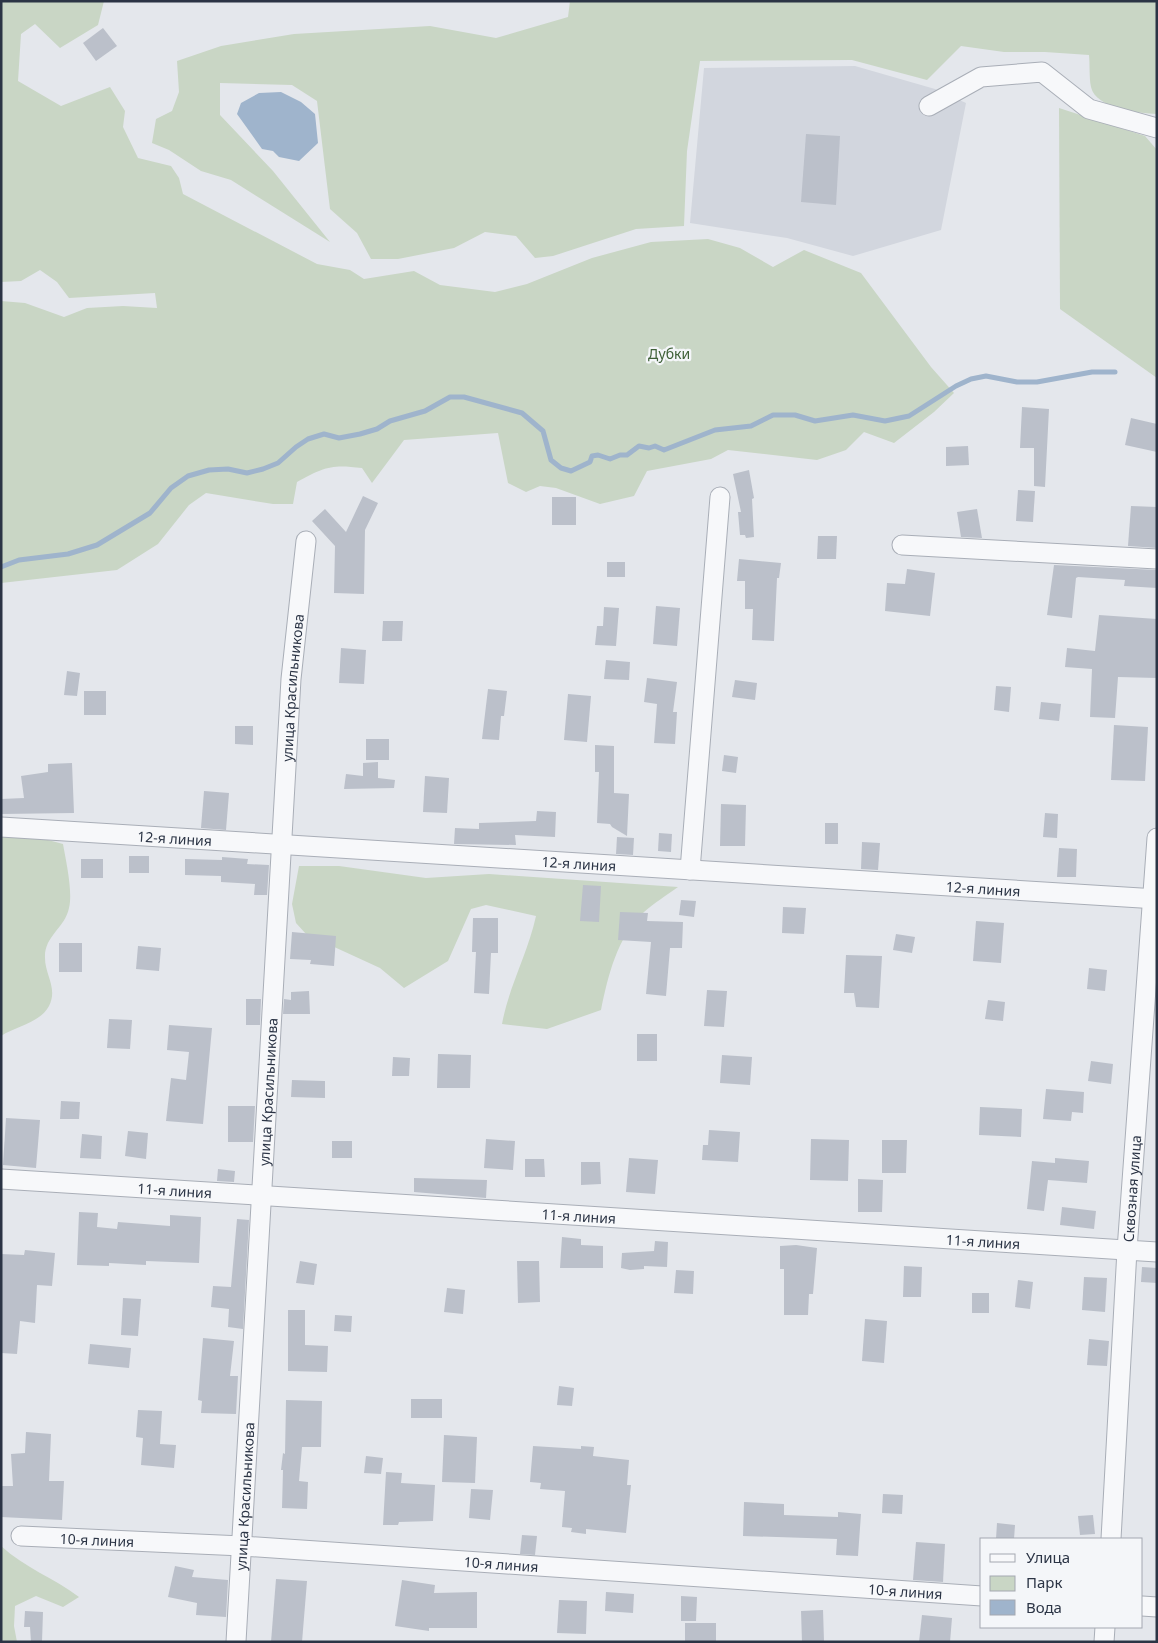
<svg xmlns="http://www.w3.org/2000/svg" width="1158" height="1643" viewBox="0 0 1158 1643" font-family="'Noto Sans',sans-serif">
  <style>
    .built { fill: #d2d6de }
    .green { fill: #c9d6c5 }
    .water { fill: #9fb4cc }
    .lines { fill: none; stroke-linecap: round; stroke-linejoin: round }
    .stream { stroke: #9fb4cc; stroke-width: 5 }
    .building { fill: #bbc0ca }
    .minor-casing { stroke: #a9aeb7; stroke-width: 21 }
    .minor { stroke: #f7f8fa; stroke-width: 19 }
    .labels { text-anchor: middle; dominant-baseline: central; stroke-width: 4.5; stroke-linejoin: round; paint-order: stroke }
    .park-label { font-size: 14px; fill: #3f6138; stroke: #f4f6f9 }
    .street-label { font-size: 14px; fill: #2b3445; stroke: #f4f6f9 }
  </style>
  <rect width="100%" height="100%" fill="#e4e7ec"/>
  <!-- built -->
  <path class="built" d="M855,66L935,89L966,103L941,230L853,256L787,238L690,223L704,68Z"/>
  <!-- green -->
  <g class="green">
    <path d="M1,1H104L98,25L60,48L35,24L21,34L18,81L61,106L110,87L125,111L123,127L138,158L171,166L179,178L183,194L317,264L350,270L364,279L414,271L440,285L495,292L527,284L592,258L651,242L708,239L740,248L773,267L804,250L861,273L931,367L954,393L934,412L894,443L864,432L846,450L817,460L728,450L711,459L647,471L634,496L600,504L556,488L540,486L526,492L508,483L498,433L404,440L372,483L362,468C331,464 324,467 297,482L293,504H273L206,493L189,505L158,544L117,570L1,583V301L25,303L64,317L87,308L123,306L157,308L155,293L69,298L57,282L40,270L21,281L1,282Z"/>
    <path d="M570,1H1157V114C1139,113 1096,109 1091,87C1089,77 1090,65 1089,55L1045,52H1004L961,46L927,80L852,60L700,61L687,151L684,226L636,229L553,256L535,258L516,236L485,232L454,248L398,259H371L357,233L330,209L317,101L292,85L220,83V115L273,171L330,242L231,180L201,171L169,150L152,143L156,119L172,111L179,92L177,61L221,46L294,34L430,26L496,38L568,17Z"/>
    <path d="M1059,108L1145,136L1157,150V378L1060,309Z"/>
    <path d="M1,836L37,837L63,844C66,861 73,892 69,908C65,928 44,936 45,958C45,975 58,988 49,1006C40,1023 16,1026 1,1036Z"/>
    <path d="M299,866H339L426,878L489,874L678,887C667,895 654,903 644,912C617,937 608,976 601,1010L547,1029L502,1024C509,986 528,953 536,916L486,905L471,909L448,961L404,988L380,968L306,934L296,923L292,904Z"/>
    <path d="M1,1546C25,1568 54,1578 79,1597L63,1607L36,1596L15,1606L14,1626L17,1642H1Z"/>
  </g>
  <!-- water -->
  <path class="water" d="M281,92L301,102L315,114L318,143L299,161L279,157L273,151L262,149L237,114L241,103L259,93Z"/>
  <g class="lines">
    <!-- stream -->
    <path class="stream" d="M1,567L19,560L68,554L97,545L150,513L171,488L188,476L209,470L228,469L247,473L263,469L278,463L296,447L308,439L324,434L339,438L360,434L377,429L390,421L425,411L450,397H464L522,413L543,431L551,460L561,468L571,471L590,462L592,456L598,455L610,459L620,455H627L639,446L649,448L655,446L664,450L715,430L751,426L773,415H795L815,421L853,415L885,421L909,416L956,386L971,379L986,376L1017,382H1037L1092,372H1115"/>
  </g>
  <!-- building -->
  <g class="building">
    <path d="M103,28L117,46L96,61L83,43Z"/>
    <path d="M806,134L840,136L836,205L801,202Z"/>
    <path d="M1022,407L1049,409L1045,487L1034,486V448H1020Z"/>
    <path d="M1131,418L1157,424V452L1125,445Z"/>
    <path d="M968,446L969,465L946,466V447Z"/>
    <path d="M749,470L754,498L752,499L754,537L746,538L745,535H740L738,512H741L733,474Z"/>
    <path d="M1018,490L1035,491L1033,522L1016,521Z"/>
    <path d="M363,496L378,503L365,530L364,594L334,593L335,546L312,521L325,509L346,532Z"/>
    <rect x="552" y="497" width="24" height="28"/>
    <path d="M1131,506L1157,507V548L1128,546Z"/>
    <path d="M977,509L982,538L961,537L957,512Z"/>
    <path d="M818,536H837L836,559H817Z"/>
    <path d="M739,559L781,563L779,578H777L774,641L752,640L753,609H745V581H737Z"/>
    <rect x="607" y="562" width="18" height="15"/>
    <path d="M1054,565L1157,570V588L1124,586L1125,580L1078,577L1076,578L1072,618L1047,615Z"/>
    <path d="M907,569L935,573L930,616L885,611L887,583L905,584Z"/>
    <path d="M656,606L680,608L677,646L653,644Z"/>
    <path d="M604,607L619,608L616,646L595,645L597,626H603Z"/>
    <path d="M1099,615L1157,619V678L1118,677L1115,718L1090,717L1092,669L1065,667L1067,648L1095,651Z"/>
    <path d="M383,621H403L402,641H382Z"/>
    <path d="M341,648L366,650L364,684L339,683Z"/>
    <path d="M606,660L630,662L629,680L604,679Z"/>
    <path d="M67,671L80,673L77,696L64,695Z"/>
    <path d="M647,678L677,682L673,712H677L675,744L654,743L657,704L644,702Z"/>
    <path d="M735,680L757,683L755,700L732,697Z"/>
    <path d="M996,686L1011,687L1009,712L994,710Z"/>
    <path d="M488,689L507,691L504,716H501L499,740L482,739Z"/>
    <rect x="84" y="691" width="22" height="24"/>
    <path d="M568,694L591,696L587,742L564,740Z"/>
    <path d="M1041,702L1061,704L1059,721L1039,719Z"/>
    <path d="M1114,725L1148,727L1145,781L1111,780Z"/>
    <path d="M235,726H253V745L235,744Z"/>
    <rect x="366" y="739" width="23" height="21"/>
    <path d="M595,745L614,746V793L629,794L627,836L612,827L610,824L597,823L599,772H595Z"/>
    <path d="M724,755L738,757L736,773L722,771Z"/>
    <path d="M378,762V778L395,780L394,788L344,789L346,774L363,776V763Z"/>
    <path d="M72,763L74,813L1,814V799L24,798L21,776L48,772V764Z"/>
    <path d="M425,776L449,778L447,813L423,812Z"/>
    <path d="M204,791L229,793L226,830L201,828Z"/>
    <path d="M721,804L746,805L745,846H720Z"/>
    <path d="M537,811L556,812L555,837L515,835L516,845L454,844L455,828L479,829V823L536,821Z"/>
    <path d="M1045,813L1058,814L1057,838L1043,837Z"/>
    <rect x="825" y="823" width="13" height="21"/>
    <path d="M659,833L672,834L671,852L658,851Z"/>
    <path d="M617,837L634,838L633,855L616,854Z"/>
    <path d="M862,842L880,843L878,870L861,869Z"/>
    <path d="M1059,848L1077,849L1076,877H1057Z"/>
    <rect x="129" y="856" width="20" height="17"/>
    <path d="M222,857L248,859L247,864L269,865L267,895H254L255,884L221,882V876L185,875V859L222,860Z"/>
    <rect x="81" y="859" width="22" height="19"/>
    <path d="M583,885L601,886L599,922L580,921Z"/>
    <path d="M681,900L696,901L694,917L679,915Z"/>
    <path d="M783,907L806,908L804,934L782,933Z"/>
    <path d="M620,912L648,913L647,921L683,922L682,948H670L666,996L646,994L651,942L618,940Z"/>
    <path d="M473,918H498V953H491L489,994L474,993L476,952H472Z"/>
    <path d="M976,921L1004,923L1001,963L973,961Z"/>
    <path d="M292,932L336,936L334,966L310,964L311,960L290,959Z"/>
    <path d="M896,934L915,937L912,953L893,950Z"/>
    <rect x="59" y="943" width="23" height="29"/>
    <path d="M138,946L161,948L159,971L136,969Z"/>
    <path d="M846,955L882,956L879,1008L856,1007L854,993H844Z"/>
    <path d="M1089,968L1107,970L1105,991L1087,989Z"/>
    <path d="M707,990L727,991L724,1027L704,1026Z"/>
    <path d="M309,991L310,1014H283L284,999L291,1000V992Z"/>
    <path d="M246,999H261L260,1025H246Z"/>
    <path d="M988,1000L1005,1002L1003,1021L985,1019Z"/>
    <path d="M109,1019L132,1020L130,1049L107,1048Z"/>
    <path d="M169,1025L212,1028L203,1124L166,1121L171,1078L186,1080L189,1052L167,1050Z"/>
    <rect x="637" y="1034" width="20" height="27"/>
    <path d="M438,1054L471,1055L470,1088H437Z"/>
    <path d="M722,1055L752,1057L750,1085L720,1083Z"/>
    <path d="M393,1057L410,1058L409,1076H392Z"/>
    <path d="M1091,1061L1113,1064L1111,1084L1088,1081Z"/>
    <path d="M292,1080L325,1081V1098L291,1097Z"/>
    <path d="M1046,1089L1084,1092L1083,1113L1072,1112L1071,1121L1043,1119Z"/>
    <path d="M61,1101L80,1102L79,1119H60Z"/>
    <path d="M228,1106H255L253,1142H228Z"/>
    <path d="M980,1107L1022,1109L1021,1137L979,1135Z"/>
    <path d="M6,1118L40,1120L36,1168L3,1165Z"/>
    <path d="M709,1130L740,1132L738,1162L702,1160L703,1145H708Z"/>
    <path d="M128,1131L148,1133L146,1159L125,1156Z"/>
    <path d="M82,1134L102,1136L101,1159L80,1158Z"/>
    <path d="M486,1139L515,1141L513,1170L484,1168Z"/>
    <path d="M811,1139L849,1140L848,1181L810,1180Z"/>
    <path d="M882,1140H907L906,1173H882Z"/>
    <rect x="332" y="1141" width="20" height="17"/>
    <path d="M629,1158L658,1160L655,1194L626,1192Z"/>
    <path d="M1055,1158L1089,1161L1087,1183L1048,1180L1044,1211L1027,1209L1032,1161L1055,1163Z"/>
    <path d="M525,1159H544L545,1177H525Z"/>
    <path d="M581,1162H600L601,1184L581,1185Z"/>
    <path d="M218,1169L235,1171L234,1182L217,1181Z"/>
    <path d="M414,1178L487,1180L486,1198L414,1192Z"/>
    <path d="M858,1179L883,1180L882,1212H858Z"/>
    <path d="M1062,1207L1096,1211L1094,1229L1060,1225Z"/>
    <path d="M79,1212L98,1213L97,1227L117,1229L118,1222L170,1226V1215L201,1217L199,1263L146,1261V1265L109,1263V1266L77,1265Z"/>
    <path d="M237,1219L249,1220L243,1329L228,1327L229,1309L211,1307L213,1286L231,1287Z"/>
    <path d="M562,1237L581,1239V1245L603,1246V1268H560Z"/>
    <path d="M655,1241L668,1242L667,1267L644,1266V1269L630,1270L621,1268L622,1253L654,1251Z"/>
    <path d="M796,1245L817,1248L813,1294H809L808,1315H784V1269H780V1246Z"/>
    <path d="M25,1250L55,1253L52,1286L37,1285L35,1323L20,1321L17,1354L1,1353V1254L24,1255Z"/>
    <path d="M300,1261L317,1264L314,1285L296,1283Z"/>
    <path d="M517,1261H539L540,1302L518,1303Z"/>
    <path d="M904,1266L922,1267L921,1297H903Z"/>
    <path d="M1142,1267L1157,1268V1283L1141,1282Z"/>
    <path d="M676,1270L694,1271L693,1294L674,1293Z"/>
    <path d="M1084,1277L1107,1278L1105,1312L1082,1310Z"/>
    <path d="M1018,1280L1033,1282L1030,1309L1015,1307Z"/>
    <path d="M447,1288L465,1290L463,1314L444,1312Z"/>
    <rect x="972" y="1293" width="17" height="20"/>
    <path d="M123,1298L141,1299L138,1336L121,1335Z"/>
    <path d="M288,1310H305V1345L328,1346L327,1372L288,1371Z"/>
    <path d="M335,1315L352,1316L351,1332L334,1331Z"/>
    <path d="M865,1319L887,1321L884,1363L862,1361Z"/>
    <path d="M203,1338L234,1341L230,1376H238L236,1414L201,1413L202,1401L198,1400Z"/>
    <path d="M1089,1339L1109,1341L1107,1366L1087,1365Z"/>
    <path d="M90,1344L131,1348L129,1368L88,1364Z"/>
    <path d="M559,1386L574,1388L572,1406L557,1405Z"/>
    <rect x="411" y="1399" width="31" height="19"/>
    <path d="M286,1400L322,1401L321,1447H302L299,1481L308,1482L307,1509L282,1508L283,1470H281L283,1453L285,1454Z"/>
    <path d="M138,1410L162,1411L160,1444L176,1445L174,1468L141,1465L143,1438L136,1437Z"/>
    <path d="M26,1432L51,1434L49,1481H64L62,1520L1,1517V1486H13L11,1454L25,1453Z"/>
    <path d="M444,1435L477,1437L475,1483L442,1482Z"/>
    <path d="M533,1446L581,1449V1446L594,1447L593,1456L629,1460L627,1485H631L626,1533L586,1529V1534L571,1532L572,1528L562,1527L565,1491L540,1489L541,1483L530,1482Z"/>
    <path d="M366,1456L383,1458L381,1474L364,1473Z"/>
    <path d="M386,1472L402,1473L401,1483L435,1485L433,1521L399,1522L398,1525H383Z"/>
    <path d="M471,1489L493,1490L490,1520L469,1518Z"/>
    <path d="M883,1494L903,1495L902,1514L882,1513Z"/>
    <path d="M744,1502L784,1504V1515L838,1517V1512L861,1514L858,1556L836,1555L837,1539L743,1536Z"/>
    <path d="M1093,1515L1095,1534L1080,1535L1078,1516Z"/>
    <path d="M997,1523L1015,1525L1014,1539H996Z"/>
    <path d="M522,1535L537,1536L535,1555L520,1554Z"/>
    <path d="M916,1542L945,1544L943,1582L913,1580Z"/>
    <path d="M175,1566L194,1570L192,1577L228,1580L226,1617L196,1615L197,1603L168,1597Z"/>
    <path d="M276,1579L307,1581L302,1642H271Z"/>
    <path d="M402,1580L435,1585L434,1593L477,1592V1628H429V1631L395,1626Z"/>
    <path d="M606,1592L634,1594L633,1613L605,1611Z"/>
    <path d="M681,1596L697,1597L696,1621H681Z"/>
    <path d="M559,1600L587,1601L586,1634L557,1633Z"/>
    <path d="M823,1610L824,1642H802L801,1611Z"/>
    <path d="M25,1611L43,1612L42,1642H31L30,1627H24Z"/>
    <path d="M922,1615L952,1618L950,1642H919Z"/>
    <rect x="685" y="1623" width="31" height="19"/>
  </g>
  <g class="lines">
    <!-- minor casing -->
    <g class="minor-casing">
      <g id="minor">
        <path d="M929,106L981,77L1042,72L1089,109L1157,128"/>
        <path d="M902,545L1157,559"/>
        <path id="s1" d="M1,827L1157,899"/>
        <path d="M690,870L720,497"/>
        <path id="s2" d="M1,1179L1157,1252"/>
        <path id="s3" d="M21,1536L242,1546L982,1596"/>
        <path id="s4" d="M1111,1539L1127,1250L1157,838"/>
        <path d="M1142,1606L1157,1607"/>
        <path id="s5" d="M236,1642L291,679L306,541"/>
        <path d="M1104,1642L1105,1627"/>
      </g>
    </g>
    <!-- minor -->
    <use href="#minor" class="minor"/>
  </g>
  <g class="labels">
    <!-- park labels -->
    <g class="park-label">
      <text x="669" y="353">Дубки</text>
    </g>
    <!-- street labels -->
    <g class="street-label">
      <text stroke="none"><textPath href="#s5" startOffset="956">улица Красильникова</textPath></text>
      <text stroke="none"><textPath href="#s1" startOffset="174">12-я линия</textPath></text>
      <text stroke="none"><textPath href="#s1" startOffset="579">12-я линия</textPath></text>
      <text stroke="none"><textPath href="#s1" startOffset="984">12-я линия</textPath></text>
      <text stroke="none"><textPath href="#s5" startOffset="551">улица Красильникова</textPath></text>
      <text stroke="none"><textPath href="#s2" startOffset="174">11-я линия</textPath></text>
      <text stroke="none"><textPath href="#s4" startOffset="351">Сквозная улица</textPath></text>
      <text stroke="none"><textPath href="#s2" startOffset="579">11-я линия</textPath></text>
      <text stroke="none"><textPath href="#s2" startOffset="984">11-я линия</textPath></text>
      <text stroke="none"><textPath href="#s5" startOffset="146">улица Красильникова</textPath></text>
      <text stroke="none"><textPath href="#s3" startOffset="76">10-я линия</textPath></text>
      <text stroke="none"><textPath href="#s3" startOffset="481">10-я линия</textPath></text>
      <text stroke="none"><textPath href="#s3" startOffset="886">10-я линия</textPath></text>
    </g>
  </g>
  <!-- border -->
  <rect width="1158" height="1643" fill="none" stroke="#2b3445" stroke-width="5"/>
  <!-- legend -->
  <rect x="980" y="1538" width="162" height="90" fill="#f4f6f9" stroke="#a4a8b1"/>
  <rect x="990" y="1554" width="25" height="8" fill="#f7f8fa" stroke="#a4a8b1"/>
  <text x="1026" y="1563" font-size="15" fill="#2b3445">Улица</text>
  <rect x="990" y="1576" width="25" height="15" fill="#c9d6c5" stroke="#a4a8b1"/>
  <text x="1026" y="1588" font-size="15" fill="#2b3445">Парк</text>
  <rect x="990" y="1600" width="25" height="15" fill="#9fb4cc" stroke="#a4a8b1"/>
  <text x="1026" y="1613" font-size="15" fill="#2b3445">Вода</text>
</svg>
